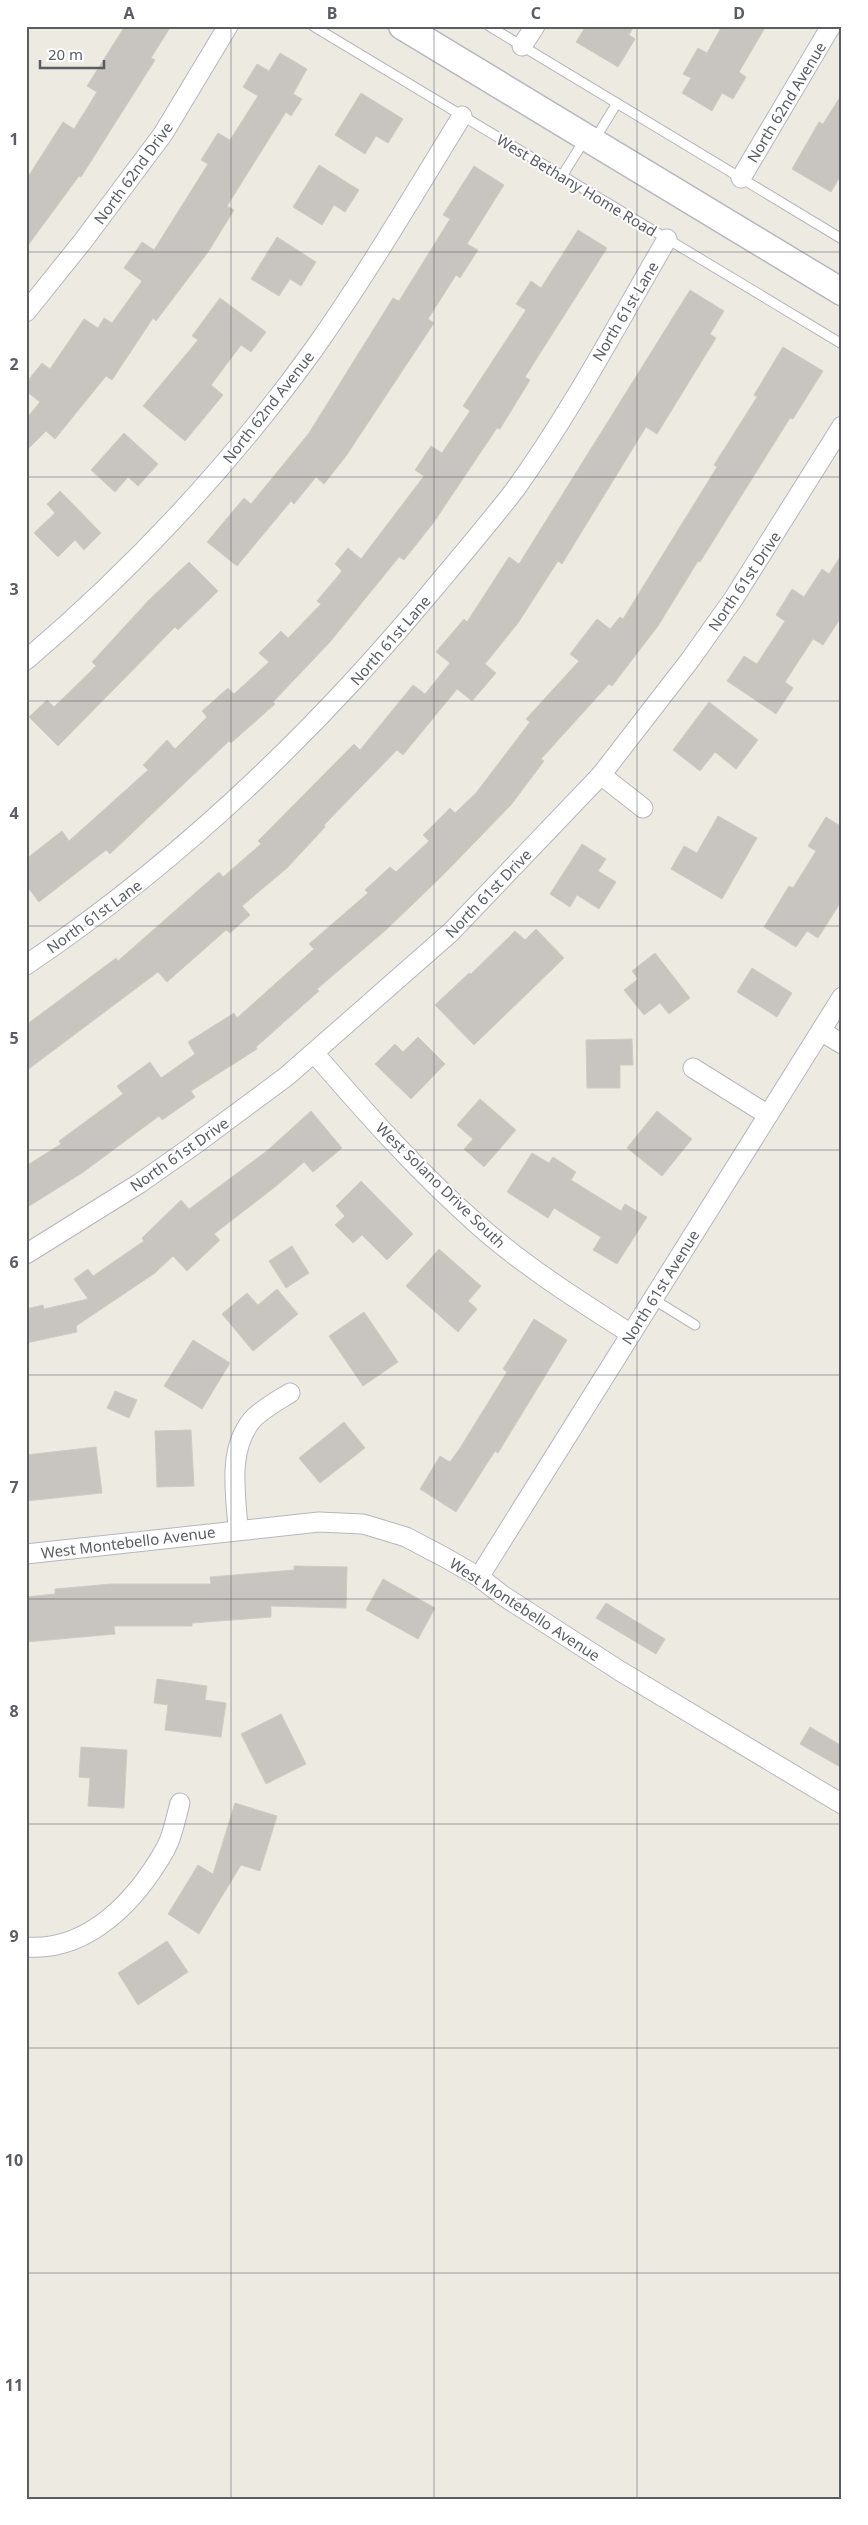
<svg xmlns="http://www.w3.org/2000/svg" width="868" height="2525" viewBox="0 0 868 2525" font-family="'Noto Sans',sans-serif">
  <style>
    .building { fill: #c8c4bf; stroke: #d1ccc0 }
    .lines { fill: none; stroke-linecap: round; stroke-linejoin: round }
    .service-casing { stroke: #b4b7bc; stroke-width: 11 }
    .minor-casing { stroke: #b4b7bc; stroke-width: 21 }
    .secondary-casing { stroke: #b5b8be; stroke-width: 29 }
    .service { stroke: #fff; stroke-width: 9 }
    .minor { stroke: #fff; stroke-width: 19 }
    .secondary { stroke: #fff; stroke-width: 26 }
    .grid { fill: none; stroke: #5a5d62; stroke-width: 1; stroke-opacity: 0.55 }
    .labels { text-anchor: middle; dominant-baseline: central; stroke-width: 4; stroke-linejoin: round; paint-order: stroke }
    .street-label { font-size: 15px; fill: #5a5d62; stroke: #fff }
    .neatline { fill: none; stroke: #5a5d62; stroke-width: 2 }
    .grid-label { font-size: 16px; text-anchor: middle; font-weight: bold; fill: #5a5d62 }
  </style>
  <rect width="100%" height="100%" fill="#edeae2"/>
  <!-- building -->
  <g class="building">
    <path d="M125,26H171L151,58L155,60L81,177L79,176L26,248V180L63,122L74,129L97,92L87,86Z"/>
    <path d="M586,26H634L629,35L635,39L618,67L576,42Z"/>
    <path d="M722,26H766L739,72L746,77L733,99L722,93L712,111L682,93L691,78L683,74L698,48L707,53Z"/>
    <path d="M280,53L307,69L293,94L302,99L291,116L286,112L227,206L234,210L208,252L156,321L153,318L112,380L106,376L55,439L46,431L26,451V419L40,402L26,391V383L42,363L50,369L84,319L98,328L104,318L112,323L142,281L124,268L142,242L154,250L208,164L201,160L218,133L230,140L258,96L243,87L257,64L269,71Z"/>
    <path d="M361,93L403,119L388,143L376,136L365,154L335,135Z"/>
    <path d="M842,94V173L831,192L792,169L819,122L823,124Z"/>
    <path d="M319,165L359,190L345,212L334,205L322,225L293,207Z"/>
    <path d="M474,166L504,185L467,244L478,250L460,278L456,275L428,319L434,323L346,456L324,484L316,477L294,504L291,501L237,566L207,542L244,498L251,504L309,433L393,298L399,301L450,219L443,215Z"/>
    <path d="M578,230L607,248L525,377L530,380L500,429L497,428L434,522L404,560L399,557L330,642L273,702L275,704L231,743L229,741L110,854L106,850L39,902L26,885V859L62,831L69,841L148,770L143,765L167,740L175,749L207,717L202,711L228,688L234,694L269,662L259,653L281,631L288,638L321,604L317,601L342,571L335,564L348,548L361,559L424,476L415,470L431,446L442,453L470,411L463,406L526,310L516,304L531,281L541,288Z"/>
    <path d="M277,237L316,262L301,286L290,279L279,296L251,279Z"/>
    <path d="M690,290L724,311L710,334L716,338L657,434L646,427L562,564L558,561L518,623L485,664L496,673L472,701L457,689L403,755L397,750L324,825L325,827L287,868L242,906L250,915L230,933L226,930L167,982L158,972L26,1071V1025L116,958L118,961L219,872L223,877L261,844L258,841L354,744L360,750L413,685L425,694L450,663L436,652L464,619L467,622L509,557L519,564Z"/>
    <path d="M220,298L266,332L251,352L241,345L211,385L223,395L185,441L143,406L198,340L192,336Z"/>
    <path d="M783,347L823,371L793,419L790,418L700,562L698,561L658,626L612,686L609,684L541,759L544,761L511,805L443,875L387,929L317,989L319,991L256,1047L257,1049L191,1091L195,1097L162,1120L159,1116L82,1173L26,1208V1166L61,1144L59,1141L123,1094L117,1086L150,1062L161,1078L195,1054L188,1042L234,1013L237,1018L314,949L309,944L368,893L365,890L390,867L396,872L429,841L423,835L450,808L455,813L476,793L530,722L526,719L579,661L570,654L597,619L610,629L620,617L623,619L717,467L714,465L757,397L754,395Z"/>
    <path d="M124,433L158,464L138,486L128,477L115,492L91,470Z"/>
    <path d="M60,491L101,533L84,550L75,540L58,557L34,533L55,513L47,504Z"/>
    <path d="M842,554V616L823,645L813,639L785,682L793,688L776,714L727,681L744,656L757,664L785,621L776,615L792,589L804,597L822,569L829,574Z"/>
    <path d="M189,562L218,591L178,630L175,627L58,746L29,717L47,700L54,707L96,666L92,662L149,600Z"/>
    <path d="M709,702L758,740L736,769L715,752L700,771L673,750Z"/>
    <path d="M718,816L757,838L722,899L671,869L684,846L697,853Z"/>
    <path d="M826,817L842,827V900L818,938L807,931L796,947L764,927L789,886L793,888L816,851L808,846Z"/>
    <path d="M582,844L606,859L598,871L616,882L599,909L577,895L570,907L550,894Z"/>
    <path d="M536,929L564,958L474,1045L435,1005L469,973L471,974L515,931L525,940Z"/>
    <path d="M655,953L690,998L669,1014L660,1003L644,1015L624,990L638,979L632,971Z"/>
    <path d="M752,968L792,993L777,1017L737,992Z"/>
    <path d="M418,1037L445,1064L411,1099L375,1064L395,1044L403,1052Z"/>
    <path d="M632,1039L633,1065H620V1088H587L586,1040Z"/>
    <path d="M480,1099L516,1130L484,1167L464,1149L473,1139L457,1125Z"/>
    <path d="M311,1111L342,1148L313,1172L304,1162L275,1187L214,1234L220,1240L187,1271L173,1256L155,1273L76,1326L77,1332L26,1343V1309L43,1305L44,1309L88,1299L74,1279L88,1269L93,1276L144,1241L142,1238L181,1200L189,1209L268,1150Z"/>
    <path d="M657,1111L692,1139L662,1176L627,1148Z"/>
    <path d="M532,1153L549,1163L553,1157L576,1172L571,1180L621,1211L625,1204L647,1217L617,1264L593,1250L601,1237L554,1208L548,1218L507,1192Z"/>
    <path d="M361,1181L413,1234L387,1260L362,1235L353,1243L335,1225L345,1216L336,1206Z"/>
    <path d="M292,1246L309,1273L286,1288L269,1261Z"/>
    <path d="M439,1249L481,1286L468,1301L477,1309L458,1332L406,1286Z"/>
    <path d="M277,1289L298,1314L253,1351L222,1314L247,1293L258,1305Z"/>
    <path d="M364,1312L398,1362L363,1386L329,1336Z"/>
    <path d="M534,1319L567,1340L498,1453L495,1451L456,1512L420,1489L440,1456L450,1462L460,1448L507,1372L503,1369Z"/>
    <path d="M193,1340L230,1363L202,1409L164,1386Z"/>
    <path d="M115,1391L137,1400L129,1418L107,1408Z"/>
    <path d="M344,1422L365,1448L320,1483L299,1458Z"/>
    <path d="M191,1430L194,1486L157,1487L155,1431Z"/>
    <path d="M96,1447L102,1493L26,1501V1455Z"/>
    <path d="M294,1566L347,1567L346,1608L271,1606V1617L192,1623V1626H114L115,1634L26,1642V1597L55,1594V1589L111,1584H211L210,1577L294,1570Z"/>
    <path d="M383,1579L435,1608L418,1639L366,1610Z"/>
    <path d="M606,1603L665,1639L656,1654L596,1618Z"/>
    <path d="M157,1679L207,1686L205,1700L226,1703L221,1737L165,1730L168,1705L154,1703Z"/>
    <path d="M281,1714L306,1764L266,1784L241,1734Z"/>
    <path d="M810,1727L842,1746V1768L800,1744Z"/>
    <path d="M81,1747L127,1750L124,1808L88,1806L90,1778L79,1777Z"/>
    <path d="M235,1803L277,1816L260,1871L241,1865L199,1934L168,1914L198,1865L213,1874Z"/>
    <path d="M167,1941L188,1972L138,2005L118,1973Z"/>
  </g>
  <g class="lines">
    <!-- service casing -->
    <g class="service-casing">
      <g id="service">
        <path d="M313,26L842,344"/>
        <path d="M489,26L842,239"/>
        <path d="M595,139L617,103"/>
        <path d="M562,176L585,139"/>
        <path d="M653,1299L695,1325"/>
      </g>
    </g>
    <!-- minor casing -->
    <g class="minor-casing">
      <g id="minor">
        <path d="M522,46L535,26"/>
        <path d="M741,178L831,26"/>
        <path d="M26,312L83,241L163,134L228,26"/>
        <path d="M26,660C133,569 232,463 314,349C367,274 414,194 462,116"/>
        <path d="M601,775L643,808"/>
        <path d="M26,965C182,860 317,730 436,586C462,555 489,523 514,491C571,412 618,323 667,239"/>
        <path d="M821,1031L842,1044"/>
        <path d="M315,1054C366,1113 418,1172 477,1224C524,1266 578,1300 631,1334"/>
        <path d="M693,1068L768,1115"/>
        <path d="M26,1254L140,1183L194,1145L287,1076L451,932L601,775L690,660L734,598L842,426"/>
        <path d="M238,1529C236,1493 227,1451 252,1420C262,1409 277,1401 290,1393"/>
        <path d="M26,1554L319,1522L363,1524L406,1537L444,1557L479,1577L502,1595L620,1671L842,1804"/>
        <path d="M479,1577L842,997"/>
        <path d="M26,1947C90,1952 138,1898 166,1848C173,1835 176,1817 180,1803"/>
      </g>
    </g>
    <!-- secondary casing -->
    <g class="secondary-casing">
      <path id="secondary" d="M402,26L842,292"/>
    </g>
    <!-- service -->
    <use href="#service" class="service"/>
    <!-- minor -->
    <use href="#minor" class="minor"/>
    <!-- secondary -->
    <use href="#secondary" class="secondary"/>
  </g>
  <!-- grid -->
  <path class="grid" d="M231,26V2499M434,26V2499M637,26V2499M26,252H842M26,477H842M26,701H842M26,926H842M26,1150H842M26,1375H842M26,1599H842M26,1824H842M26,2048H842M26,2273H842"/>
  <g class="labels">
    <!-- street labels -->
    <g class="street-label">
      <text transform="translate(786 102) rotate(-59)">North 62nd Avenue</text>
      <text transform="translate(133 173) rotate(-54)">North 62nd Drive</text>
      <text transform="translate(577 185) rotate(31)">West Bethany Home Road</text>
      <text transform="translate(625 311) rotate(-59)">North 61st Lane</text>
      <text transform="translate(268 407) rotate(-52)">North 62nd Avenue</text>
      <text transform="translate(744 581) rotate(-56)">North 61st Drive</text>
      <text transform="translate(390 640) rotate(-49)">North 61st Lane</text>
      <text transform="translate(488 893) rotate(-46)">North 61st Drive</text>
      <text transform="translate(94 916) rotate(-36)">North 61st Lane</text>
      <text transform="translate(179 1154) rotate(-35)">North 61st Drive</text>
      <text transform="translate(441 1185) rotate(44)">West Solano Drive South</text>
      <text transform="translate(660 1287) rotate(-58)">North 61st Avenue</text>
      <text transform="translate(128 1542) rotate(-7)">West Montebello Avenue</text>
      <text transform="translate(525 1609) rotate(33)">West Montebello Avenue</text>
    </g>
  </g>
  <!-- border -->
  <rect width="868" height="2525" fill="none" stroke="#ffffff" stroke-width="55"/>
  <!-- scale -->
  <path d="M40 60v8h64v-8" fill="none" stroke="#5a5d62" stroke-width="2.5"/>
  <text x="48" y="60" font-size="15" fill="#5a5d62" stroke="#ffffff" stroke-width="4" paint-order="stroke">20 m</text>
  <rect x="28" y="28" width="812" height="2470" class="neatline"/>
  <g class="grid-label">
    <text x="129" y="19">A</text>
    <text x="332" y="19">B</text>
    <text x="536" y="19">C</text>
    <text x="739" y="19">D</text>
    <text x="14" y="145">1</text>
    <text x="14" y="370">2</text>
    <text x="14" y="595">3</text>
    <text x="14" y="819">4</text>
    <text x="14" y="1044">5</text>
    <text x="14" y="1268">6</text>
    <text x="14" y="1493">7</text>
    <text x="14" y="1717">8</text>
    <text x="14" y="1942">9</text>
    <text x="14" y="2166">10</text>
    <text x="14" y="2391">11</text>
  </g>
</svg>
